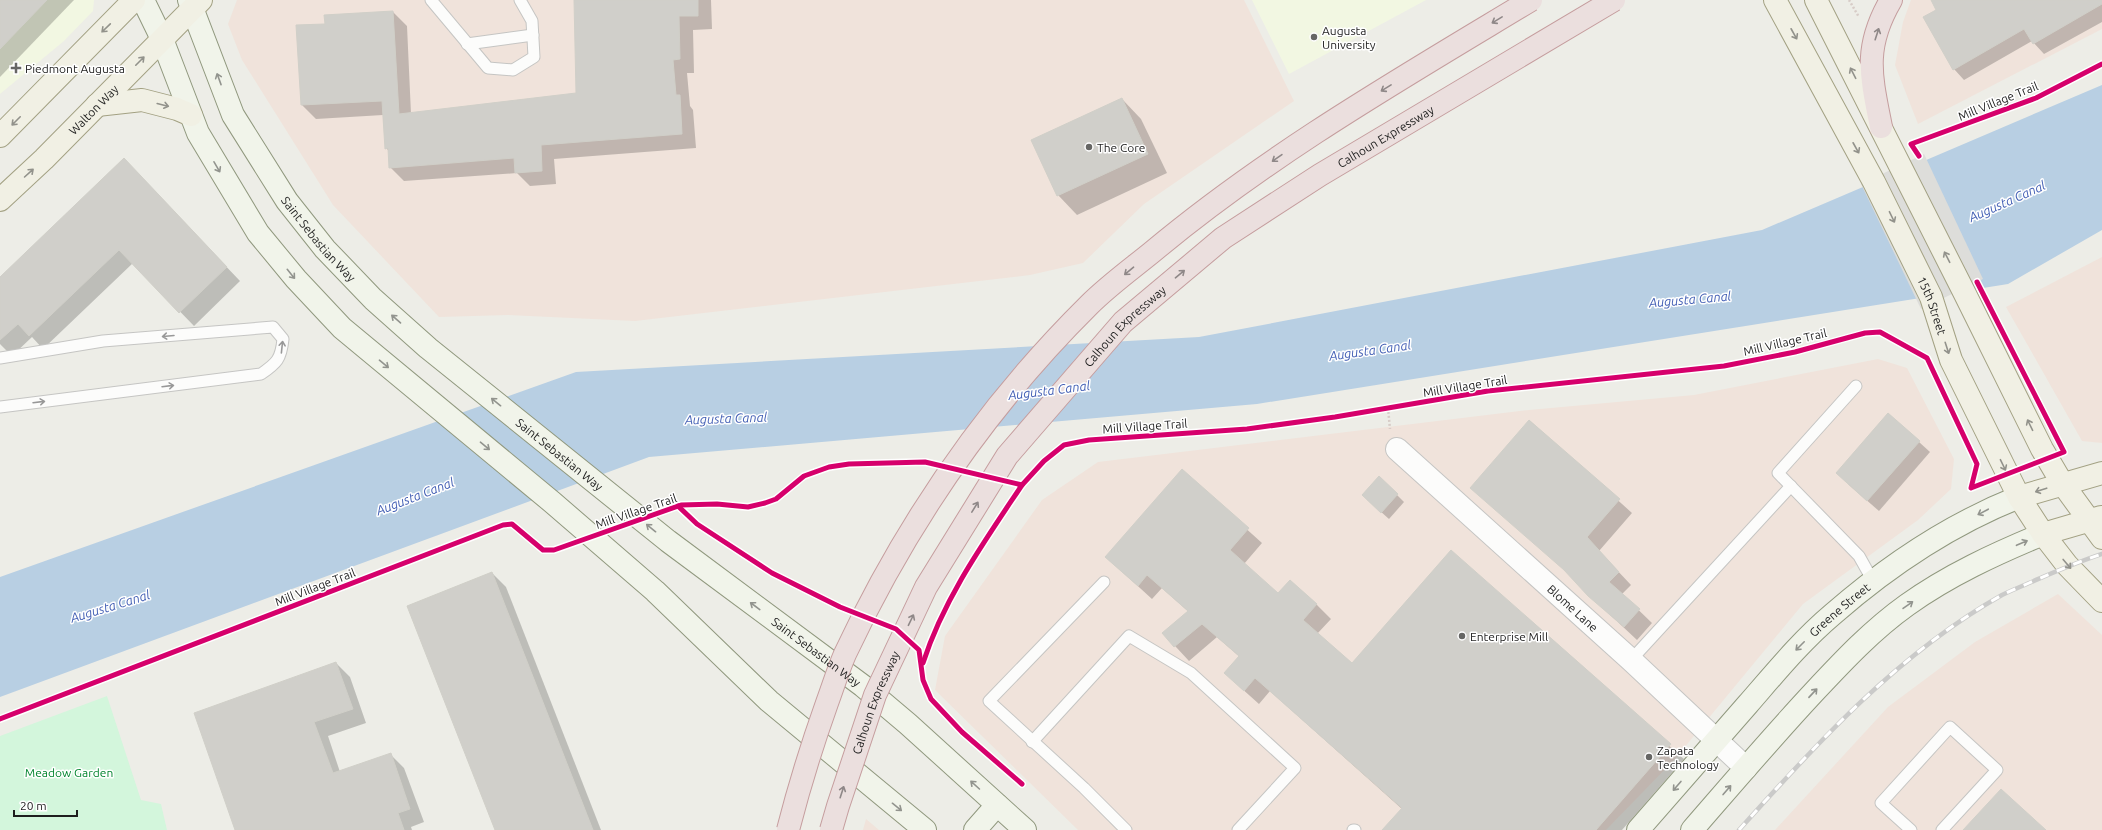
<svg xmlns="http://www.w3.org/2000/svg" width="2102" height="830" viewBox="0 0 2102 830" font-family="Ubuntu,sans-serif">
  <style>
    .commercial { fill: #f0e3db }
    .education { fill: #f2f7e2 }
    .park { fill: #d3f6dc }
    .water { fill: #b8cfe3 }
    .pier { fill: #ddddda }
    .shadow { fill: #0003 }
    .building { fill: #d0cfca; stroke: #d0cfc8 }
    .lines { fill: none; stroke-linecap: round; stroke-linejoin: round }
    .service-casing { stroke: #c5c5c3; stroke-width: 13 }
    .minor-casing { stroke: #c5c5c3; stroke-width: 24 }
    .secondary-casing { stroke: #90987e; stroke-width: 24 }
    .primary-casing { stroke: #a3a183; stroke-width: 24 }
    .motorway-casing { stroke: #c59d9e; stroke-width: 24 }
    .path { stroke: #d7ccc7; stroke-width: 2.5; stroke-dasharray: 2 2; stroke-linecap: butt }
    .service { stroke: #fcfcfb; stroke-width: 11 }
    .minor { stroke: #fcfcfb; stroke-width: 22 }
    .secondary { stroke: #f1f4ea; stroke-width: 22 }
    .primary { stroke: #f1f0e4; stroke-width: 22 }
    .motorway { stroke: #ebdfde; stroke-width: 22 }
    .rail-casing { stroke: #cacac9; stroke-width: 4.5 }
    .rail { stroke: #fff; stroke-width: 3; stroke-dasharray: 9; stroke-linecap: butt }
    .motorway-bridge-casing { stroke: #c59d9e; stroke-width: 24; stroke-linecap: butt }
    .motorway-bridge { stroke: #ebdfde; stroke-width: 22 }
    .cycleway-casing { stroke: #fff; stroke-width: 8 }
    .cycleway { stroke: #d6006c; stroke-width: 5 }
    .oneway { stroke: #8f8888 }
    .oneway2 { stroke: #92928b }
    .oneway3 { stroke: #92948e }
    .oneway4 { stroke: #989898 }
    .poi-dot { fill: #666664; stroke: #fff; stroke-width: 1.5 }
    .labels { text-anchor: middle; dominant-baseline: central; stroke-width: 3; stroke-linejoin: round; paint-order: stroke }
    .poi-label { font-size: 12px; fill: #1e1e1e; stroke: #fff; text-anchor: start }
    .street-label { font-size: 12px; fill: #1e1e1e; stroke: #fff }
    .park-label { font-size: 12px; fill: #03852f; stroke: #fff }
    .water-label { font-size: 13px; font-style: italic; fill: #4460b5; stroke: #fff }
  </style>
  <rect width="100%" height="100%" fill="#edede7"/>
  <!-- commercial -->
  <g class="commercial">
    <path d="M237,0H1244L1294,101L1144,204L1083,263L1030,275L635,321L508,315L439,317L333,205L242,60L228,24Z"/>
    <path d="M1911,0H2102V29L1918,124L1895,65L1903,22Z"/>
    <path d="M2102,257V443L2082,441L2006,307Z"/>
    <path d="M1878,359L1907,368L1954,459L1951,489L1918,520L1803,604L1674,760L1606,830H1078L935,690L945,636L1042,500L1098,462L1529,410L1694,395Z"/>
    <path d="M2058,594L2102,635V830H1775L1888,707L1975,642Z"/>
    <path d="M866,819L879,830H863Z"/>
  </g>
  <!-- education -->
  <g class="education">
    <path d="M0,0H94L93,11L64,41L0,94Z"/>
    <path d="M1252,0H1426L1289,74Z"/>
  </g>
  <!-- park -->
  <path class="park" d="M107,696L141,800L161,804L167,830H0V736Z"/>
  <!-- water -->
  <path class="water" d="M2102,85V230L2008,284L1257,404L649,457L0,697V577L576,372L1199,337L1762,230Z"/>
  <!-- pier -->
  <path class="pier" d="M1924,154L1983,279L1921,309L1861,184Z"/>
  <!-- shadow -->
  <g class="shadow">
    <path d="M0,0H74L0,77Z"/>
    <path d="M575,0H711L712,29L693,30L694,73H687L690,106L693,110L696,148L554,159L556,184L530,186L517,173L404,181L390,167L389,151L386,148L383,115L316,119L302,105L326,25L393,12L407,26L411,114L577,94Z"/>
    <path d="M1932,0H2102V22L2044,54L2032,41L1964,80L1954,69L1937,10Z"/>
    <path d="M1122,99L1141,119L1167,173L1077,215L1058,195Z"/>
    <path d="M138,174L240,281L194,326L133,263L43,349L32,337L12,356L0,344V278Z"/>
    <path d="M1530,421L1632,513L1599,551L1631,585L1622,594L1652,623L1637,640L1589,595Z"/>
    <path d="M1919,442L1930,452L1879,511L1848,484Z"/>
    <path d="M1182,471L1262,543L1244,564L1278,594L1290,581L1317,605L1331,619L1317,634L1352,665L1452,552L1684,759L1622,830H1391L1402,809L1270,691L1259,704L1240,687V657L1217,637L1189,661L1163,633L1189,612L1162,588L1152,599L1106,557Z"/>
    <path d="M1379,477L1404,502L1389,519L1370,502Z"/>
    <path d="M492,573L506,587L601,830H496Z"/>
    <path d="M336,663L350,677L366,723L328,736L340,772L390,754L404,768L424,822L411,827L412,830H236Z"/>
  </g>
  <!-- building -->
  <g class="building">
    <path d="M0,0H47L0,49Z"/>
    <path d="M574,0H698V16H679L680,59L673,60L676,95H680L682,134L541,145L542,171L515,173L514,158L389,168L388,148L385,149L382,101L301,105L296,25L325,24L324,15L393,11L399,114L576,93Z"/>
    <path d="M1931,0H2102V4L2033,44L2024,29L1953,70L1923,17L1936,10Z"/>
    <path d="M1122,98L1148,154L1057,196L1031,140Z"/>
    <path d="M124,158L227,267L179,313L119,250L29,336L18,324L0,340V277Z"/>
    <path d="M1888,413L1920,441L1867,501L1836,473Z"/>
    <path d="M1529,420L1620,499L1587,537L1619,572L1609,582L1640,609L1624,627L1588,596L1564,570L1470,488Z"/>
    <path d="M1182,469L1249,528L1230,550L1278,593L1290,580L1317,604L1303,620L1352,663L1451,550L1671,744L1596,830H1382L1402,808L1255,678L1244,691L1224,673L1239,656L1202,624L1174,647L1162,633L1188,611L1147,575L1138,586L1105,557Z"/>
    <path d="M1379,476L1398,494L1381,513L1362,495Z"/>
    <path d="M492,572L593,830H495L407,606Z"/>
    <path d="M336,662L353,709L314,722L333,773L391,753L410,809L398,813L404,830H235L194,713Z"/>
    <path d="M2001,789L2046,830H1963Z"/>
  </g>
  <g class="lines">
    <!-- service casing -->
    <g class="service-casing">
      <g id="service">
        <path d="M431,0L488,68L513,70L534,57L532,21L520,0"/>
        <path d="M467,44L533,35"/>
        <path d="M0,358L103,341L273,327L283,339C281,359 277,363 261,374L0,407"/>
        <path d="M1856,386L1778,473L1859,556L1873,581"/>
        <path d="M1104,582L989,701L1084,788L1126,830"/>
        <path d="M1631,660L1791,486"/>
        <path d="M1032,742L1129,636L1191,673L1295,768L1238,830"/>
        <path d="M1353,830H1355"/>
        <path d="M1911,830L1881,803L1950,727L1997,770L1942,830"/>
      </g>
    </g>
    <!-- minor casing -->
    <g class="minor-casing">
      <g id="minor">
        <path id="s1" d="M1397,449L1631,660L1746,768"/>
      </g>
    </g>
    <!-- secondary casing -->
    <g class="secondary-casing">
      <g id="secondary">
        <path d="M143,0L162,39L198,133L258,233L296,279L342,328L552,502L655,591L769,701L925,830"/>
        <path id="s2" d="M189,0L233,115L287,201L325,249L373,299L428,348L668,541L863,686L908,724L1025,830"/>
        <path d="M975,830L997,805"/>
        <path id="s3" d="M1638,830C1675,788 1711,746 1748,704C1775,673 1801,641 1833,614C1888,566 1951,524 2019,497"/>
        <path d="M1692,830C1732,784 1772,737 1814,692C1843,661 1872,630 1907,605C1949,575 1995,554 2043,534"/>
      </g>
    </g>
    <!-- primary casing -->
    <g class="primary-casing">
      <g id="primary">
        <path id="s4" d="M1775,0L1874,182L1931,297L1951,360L2019,497L2043,534L2067,565L2102,601"/>
        <path d="M1816,0L1964,292L2042,449L2062,483L2102,538"/>
        <path d="M97,105L142,100L177,109L191,115"/>
        <path d="M0,136L134,0"/>
        <path id="s5" d="M0,200L44,159L201,0"/>
        <path d="M2019,497L2102,473"/>
        <path d="M2043,534L2101,517"/>
      </g>
    </g>
    <!-- motorway casing -->
    <g class="motorway-casing">
      <path id="motorway" d="M1881,127C1871,76 1863,48 1891,0"/>
    </g>
    <!-- path -->
    <g class="path">
      <path d="M1849,0L1859,17"/>
      <path d="M1388,408L1390,429"/>
    </g>
    <!-- service -->
    <use href="#service" class="service"/>
    <!-- minor -->
    <use href="#minor" class="minor"/>
    <!-- secondary -->
    <use href="#secondary" class="secondary"/>
    <!-- primary -->
    <use href="#primary" class="primary"/>
    <!-- motorway -->
    <use href="#motorway" class="motorway"/>
    <!-- rail casing -->
    <g class="rail-casing">
      <path id="rail" d="M1739,830C1817,743 1899,653 2002,595C2010,591 2020,587 2029,583C2055,572 2075,563 2102,554"/>
    </g>
    <!-- rail -->
    <use href="#rail" class="rail"/>
    <!-- motorway-bridge casing -->
    <g class="motorway-bridge-casing">
      <g id="motorway-bridge">
        <path d="M788,830C799,787 812,745 827,703C833,687 838,670 845,654C906,524 987,406 1089,305C1108,286 1130,270 1151,253C1268,155 1400,79 1531,0"/>
        <path id="s6" d="M831,830L838,806L875,695L926,587L1007,456L1123,322L1223,238L1320,175L1614,0"/>
      </g>
    </g>
    <!-- motorway-bridge -->
    <use href="#motorway-bridge" class="motorway-bridge"/>
    <!-- cycleway casing -->
    <g class="cycleway-casing">
      <g id="cycleway">
        <path d="M1919,156L1911,144L2036,98L2102,64"/>
        <path d="M678,506L697,524L772,573L840,607L896,629L919,650L923,680L931,699L962,732L1022,784"/>
        <path d="M923,663C944,598 984,542 1022,485"/>
        <path d="M0,719L503,525L512,524L543,550H554L681,505L717,504L748,507L765,503L776,499L804,476L829,467L849,464L925,462L1022,485L1044,461L1064,445L1089,440L1247,429L1335,417L1488,391L1724,366L1795,352L1865,333L1880,332L1927,358L1977,464L1971,488L2064,452L1977,282"/>
      </g>
    </g>
    <!-- cycleway -->
    <use href="#cycleway" class="cycleway"/>
  </g>
  <!-- one-way arrows -->
  <defs><path id="oneway-shaft" d="M-6 0H5M1.5-3L5.5 0L1.5 3" fill="none" stroke-width="1.6" stroke-linecap="round" stroke-linejoin="round"/></defs>
  <g class="oneway">
    <use href="#oneway-shaft" transform="translate(1497 20) rotate(149)"/>
    <use href="#oneway-shaft" transform="translate(1877 34) rotate(-72)"/>
    <use href="#oneway-shaft" transform="translate(1386 88) rotate(148)"/>
    <use href="#oneway-shaft" transform="translate(1277 158) rotate(145)"/>
    <use href="#oneway-shaft" transform="translate(1129 271) rotate(140)"/>
    <use href="#oneway-shaft" transform="translate(1180 274) rotate(-40)"/>
    <use href="#oneway-shaft" transform="translate(975 507) rotate(-58)"/>
    <use href="#oneway-shaft" transform="translate(911 620) rotate(-64)"/>
    <use href="#oneway-shaft" transform="translate(842 792) rotate(-72)"/>
  </g>
  <g class="oneway2">
    <use href="#oneway-shaft" transform="translate(106 28) rotate(136)"/>
    <use href="#oneway-shaft" transform="translate(1794 34) rotate(61)"/>
    <use href="#oneway-shaft" transform="translate(140 61) rotate(-45)"/>
    <use href="#oneway-shaft" transform="translate(1853 73) rotate(-117)"/>
    <use href="#oneway-shaft" transform="translate(163 105) rotate(14)"/>
    <use href="#oneway-shaft" transform="translate(16 121) rotate(135)"/>
    <use href="#oneway-shaft" transform="translate(1856 148) rotate(61)"/>
    <use href="#oneway-shaft" transform="translate(29 173) rotate(-42)"/>
    <use href="#oneway-shaft" transform="translate(1892 217) rotate(64)"/>
    <use href="#oneway-shaft" transform="translate(1947 257) rotate(-117)"/>
    <use href="#oneway-shaft" transform="translate(1947 348) rotate(72)"/>
    <use href="#oneway-shaft" transform="translate(2030 425) rotate(-116)"/>
    <use href="#oneway-shaft" transform="translate(2003 465) rotate(64)"/>
    <use href="#oneway-shaft" transform="translate(2041 490) rotate(162)"/>
    <use href="#oneway-shaft" transform="translate(2067 564) rotate(50)"/>
  </g>
  <g class="oneway3">
    <use href="#oneway-shaft" transform="translate(219 79) rotate(-110)"/>
    <use href="#oneway-shaft" transform="translate(217 167) rotate(60)"/>
    <use href="#oneway-shaft" transform="translate(291 274) rotate(51)"/>
    <use href="#oneway-shaft" transform="translate(396 319) rotate(-139)"/>
    <use href="#oneway-shaft" transform="translate(384 364) rotate(40)"/>
    <use href="#oneway-shaft" transform="translate(496 402) rotate(-141)"/>
    <use href="#oneway-shaft" transform="translate(485 446) rotate(40)"/>
    <use href="#oneway-shaft" transform="translate(1983 512) rotate(152)"/>
    <use href="#oneway-shaft" transform="translate(651 528) rotate(-141)"/>
    <use href="#oneway-shaft" transform="translate(2022 543) rotate(-23)"/>
    <use href="#oneway-shaft" transform="translate(1908 605) rotate(-35)"/>
    <use href="#oneway-shaft" transform="translate(755 606) rotate(-143)"/>
    <use href="#oneway-shaft" transform="translate(1800 646) rotate(135)"/>
    <use href="#oneway-shaft" transform="translate(1813 693) rotate(-47)"/>
    <use href="#oneway-shaft" transform="translate(975 785) rotate(-138)"/>
    <use href="#oneway-shaft" transform="translate(1677 786) rotate(131)"/>
    <use href="#oneway-shaft" transform="translate(1727 790) rotate(-49)"/>
    <use href="#oneway-shaft" transform="translate(897 807) rotate(39)"/>
  </g>
  <g class="oneway4">
    <use href="#oneway-shaft" transform="translate(168 336) rotate(175)"/>
    <use href="#oneway-shaft" transform="translate(282 347) rotate(-84)"/>
    <use href="#oneway-shaft" transform="translate(168 386) rotate(-7)"/>
    <use href="#oneway-shaft" transform="translate(39 402) rotate(-7)"/>
  </g>
  <!-- markers -->
  <g class="poi-dot">
    <circle cx="1314" cy="37" r="4"/>
    <path d="M14 62h4v4h4v4h-4v4h-4v-4h-4v-4h4z"/>
    <circle cx="1089" cy="147" r="4"/>
    <circle cx="1462" cy="636" r="4"/>
    <circle cx="1649" cy="757" r="4"/>
  </g>
  <g class="labels">
    <!-- poi labels -->
    <g class="poi-label">
      <text x="1322" y="30">Augusta<tspan x="1322" dy="14">University</tspan></text>
      <text x="25" y="68">Piedmont Augusta</text>
      <text x="1097" y="147">The Core</text>
      <text x="1470" y="636">Enterprise Mill</text>
      <text x="1657" y="750">Zapata<tspan x="1657" dy="14">Technology</tspan></text>
    </g>
    <!-- street labels -->
    <g class="street-label">
      <text transform="translate(1998 101) rotate(-22)">Mill Village Trail</text>
      <text stroke="none"><textPath href="#s5" startOffset="130">Walton Way</textPath></text>
      <text stroke="none"><textPath href="#s6" startOffset="915">Calhoun Expressway</textPath></text>
      <text stroke="none"><textPath href="#s2" startOffset="274">Saint Sebastian Way</textPath></text>
      <text stroke="none"><textPath href="#s4" startOffset="344">15th Street</textPath></text>
      <text stroke="none"><textPath href="#s6" startOffset="591">Calhoun Expressway</textPath></text>
      <text transform="translate(1785 342) rotate(-13)">Mill Village Trail</text>
      <text transform="translate(1465 386) rotate(-9)">Mill Village Trail</text>
      <text transform="translate(1145 426) rotate(-4)">Mill Village Trail</text>
      <text stroke="none"><textPath href="#s2" startOffset="598">Saint Sebastian Way</textPath></text>
      <text transform="translate(636 511) rotate(-19)">Mill Village Trail</text>
      <text transform="translate(315 587) rotate(-21)">Mill Village Trail</text>
      <text stroke="none"><textPath href="#s1" startOffset="237">Blome Lane</textPath></text>
      <text stroke="none"><textPath href="#s3" startOffset="299">Greene Street</textPath></text>
      <text stroke="none"><textPath href="#s2" startOffset="922">Saint Sebastian Way</textPath></text>
      <text stroke="none"><textPath href="#s6" startOffset="135">Calhoun Expressway</textPath></text>
    </g>
    <!-- park labels -->
    <g class="park-label">
      <text x="69" y="772">Meadow Garden</text>
    </g>
    <!-- water labels -->
    <g class="water-label">
      <text transform="translate(2007 201) rotate(-24)">Augusta Canal</text>
      <text transform="translate(1690 299) rotate(-5)">Augusta Canal</text>
      <text transform="translate(1370 350) rotate(-8)">Augusta Canal</text>
      <text transform="translate(1049 390) rotate(-7)">Augusta Canal</text>
      <text transform="translate(726 418) rotate(-2)">Augusta Canal</text>
      <text transform="translate(415 496) rotate(-21)">Augusta Canal</text>
      <text transform="translate(110 606) rotate(-17)">Augusta Canal</text>
    </g>
  </g>
  <!-- scale -->
  <path d="M14 810v6h63v-6" fill="none" stroke="#1e1e1e" stroke-width="2"/>
  <text x="20" y="810" font-size="12" fill="#1e1e1e" stroke="#ffffff" stroke-width="3" paint-order="stroke">20 m</text>
</svg>
